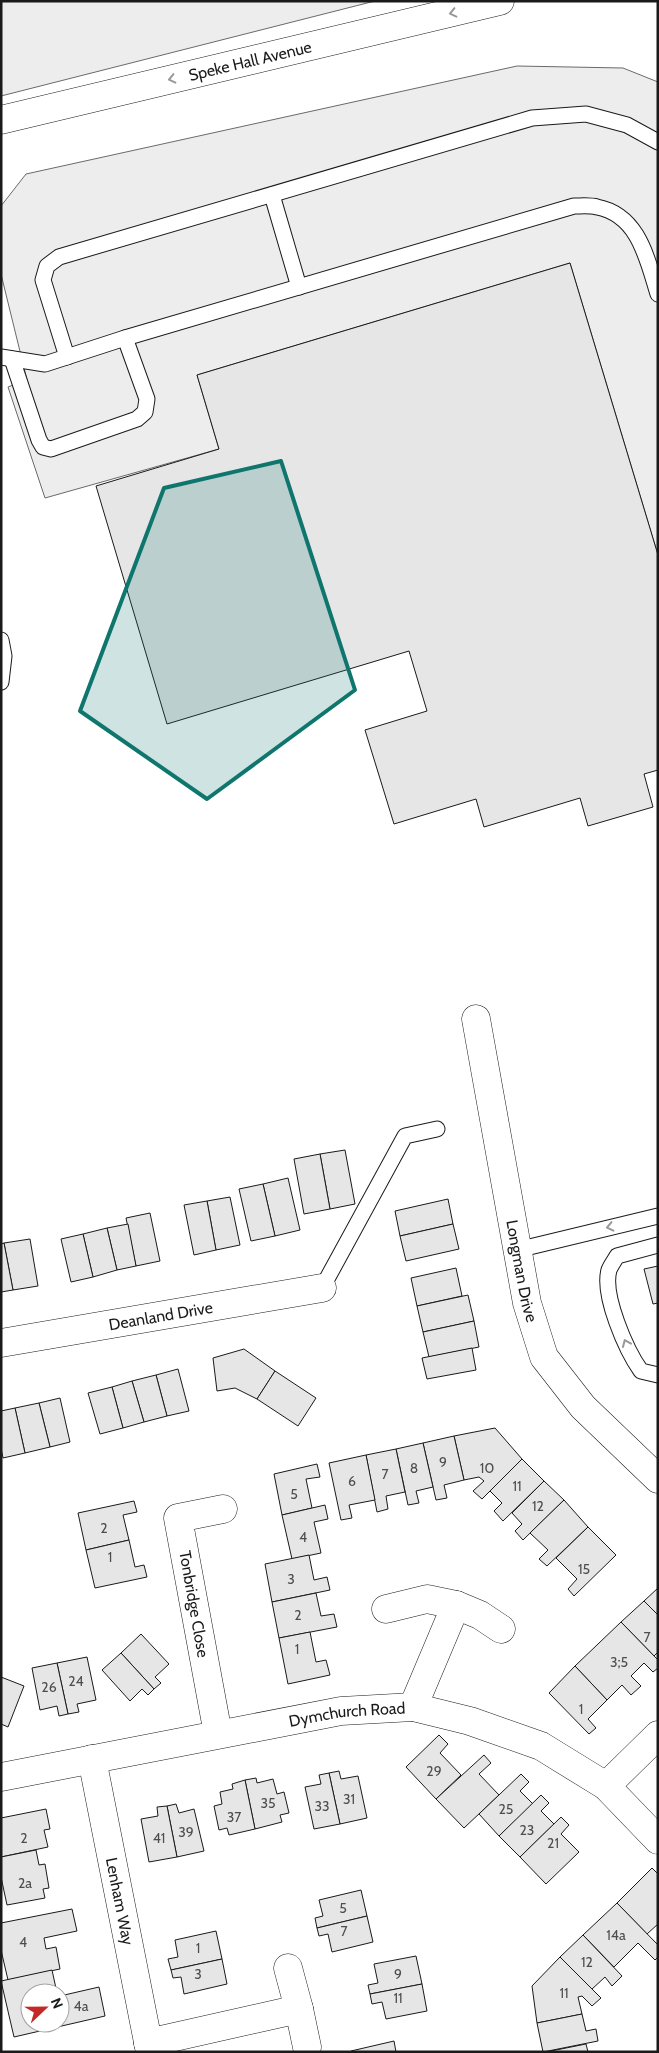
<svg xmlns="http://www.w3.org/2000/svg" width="659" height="2053" viewBox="0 0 659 2053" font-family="Cabin,sans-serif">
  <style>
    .built { fill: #ededed; stroke: #6a6a6a }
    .building { fill: #e6e6e6; stroke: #1a1a1a }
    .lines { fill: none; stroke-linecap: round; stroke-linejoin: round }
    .lane-casing { stroke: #1a1a1a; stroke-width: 17 }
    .street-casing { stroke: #1a1a1a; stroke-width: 29 }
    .secondary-casing { stroke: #1a1a1a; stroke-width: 29 }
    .lane { stroke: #fff; stroke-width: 15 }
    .street { stroke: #fff; stroke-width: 28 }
    .secondary { stroke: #fff; stroke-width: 28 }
    .oneway { stroke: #989898 }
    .marked { fill: #0f766e; fill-opacity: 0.2; stroke: #0f766e; stroke-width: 4; stroke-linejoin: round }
    .labels { text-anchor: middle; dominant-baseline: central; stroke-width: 4; stroke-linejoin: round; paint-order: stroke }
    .number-label { font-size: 14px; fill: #4d4d4d }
    .street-label { font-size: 16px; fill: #1a1a1a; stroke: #fff }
  </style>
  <rect width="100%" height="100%" fill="#fff"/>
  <!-- built -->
  <g class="built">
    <path d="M1,1H375L1,96Z"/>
    <path d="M517,66L623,68L658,82V555L570,263L197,375L219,449L45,498L8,387L27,380L1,274V206L26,174Z"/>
  </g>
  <!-- building -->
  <g class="building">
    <path d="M570,263L658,555V770L644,774L653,807L588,826L580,798L484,827L476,799L394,824L365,730L427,711L409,651L167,724L96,486L219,449L197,375Z"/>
    <path d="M345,1150L355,1204L330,1209L320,1154Z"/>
    <path d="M320,1154L330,1209L304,1214L294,1159Z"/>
    <path d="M288,1178L300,1230L275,1236L263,1184Z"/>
    <path d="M263,1184L275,1236L251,1241L239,1189Z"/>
    <path d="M230,1197L240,1245L216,1250L207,1201Z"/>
    <path d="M448,1199L453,1224L400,1236L395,1211Z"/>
    <path d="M207,1201L216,1250L194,1255L184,1205Z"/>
    <path d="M150,1213L160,1261L136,1266L126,1218Z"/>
    <path d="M128,1224L136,1266L117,1270L107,1228Z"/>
    <path d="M453,1224L459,1249L406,1261L400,1236Z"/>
    <path d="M107,1228L117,1270L93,1277L83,1234Z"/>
    <path d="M83,1234L93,1277L71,1282L61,1239Z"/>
    <path d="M30,1239L38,1286L13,1290L4,1243Z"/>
    <path d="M4,1243L13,1290L1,1292V1244Z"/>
    <path d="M658,1266V1303L653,1304L644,1269Z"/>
    <path d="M456,1268L462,1296L417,1306L411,1278Z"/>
    <path d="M468,1295L474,1321L423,1332L417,1306Z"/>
    <path d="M474,1321L479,1347L429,1357L423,1332Z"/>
    <path d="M472,1348L476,1370L427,1379L422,1358Z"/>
    <path d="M244,1349L275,1371L257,1399L235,1388L217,1391L213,1358Z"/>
    <path d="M178,1369L189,1411L167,1416L156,1375Z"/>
    <path d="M275,1371L316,1398L298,1426L257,1399Z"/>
    <path d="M156,1375L167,1416L144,1422L132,1381Z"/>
    <path d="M132,1381L144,1422L123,1428L112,1387Z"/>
    <path d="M112,1387L123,1428L100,1434L88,1393Z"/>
    <path d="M60,1398L70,1442L50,1447L39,1403Z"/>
    <path d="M39,1403L50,1447L25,1453L15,1408Z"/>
    <path d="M15,1408L25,1453L3,1458L1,1448V1411Z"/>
    <path d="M495,1428L522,1459L482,1499L473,1491L484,1481L479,1477L464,1480L454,1436Z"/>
    <path d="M454,1436L464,1480L444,1485L447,1498L436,1500L423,1443Z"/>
    <path d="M423,1443L433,1487L416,1491L419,1503L408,1505L396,1449Z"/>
    <path d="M396,1449L405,1492L386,1496L388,1509L377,1512L366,1455Z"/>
    <path d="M366,1455L375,1500L349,1505L352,1518L341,1520L329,1463Z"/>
    <path d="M522,1459L544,1481L503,1521L494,1511L502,1503L490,1491Z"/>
    <path d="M317,1464L320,1477L306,1479L312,1508L282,1515L274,1474Z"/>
    <path d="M544,1481L564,1500L523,1540L515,1531L522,1524L512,1513Z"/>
    <path d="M564,1500L588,1527L547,1566L539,1559L548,1550L530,1533Z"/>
    <path d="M134,1501L137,1512L123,1515L129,1540L86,1550L78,1513Z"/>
    <path d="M325,1505L328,1519L314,1522L321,1553L292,1559L282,1515Z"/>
    <path d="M588,1527L616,1555L574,1596L568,1589L577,1579L556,1558Z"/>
    <path d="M129,1540L135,1567L144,1565L147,1577L95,1588L86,1550Z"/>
    <path d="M309,1555L314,1580L327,1577L330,1590L272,1602L265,1564Z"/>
    <path d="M658,1588V1615L644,1601Z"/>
    <path d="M316,1593L321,1616L334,1614L337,1627L279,1638L272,1602Z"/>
    <path d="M644,1601L658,1615V1652L654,1656L621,1622Z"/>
    <path d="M621,1622L658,1660V1668L653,1672L644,1663L631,1676L641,1686L631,1695L622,1685L607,1700L575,1666Z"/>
    <path d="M310,1632L316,1662L326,1660L330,1675L288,1684L279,1638Z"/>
    <path d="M141,1634L169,1664L155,1677L161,1683L154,1689L121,1653Z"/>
    <path d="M121,1653L154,1689L148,1695L142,1689L130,1701L102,1670Z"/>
    <path d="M87,1657L96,1700L77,1704L79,1712L68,1714L57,1663Z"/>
    <path d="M57,1663L68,1714L59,1716L57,1706L40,1710L32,1668Z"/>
    <path d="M575,1666L607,1700L588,1719L596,1728L589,1734L549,1693Z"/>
    <path d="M1,1677L24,1686L8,1727L1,1724Z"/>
    <path d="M439,1735L448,1744L440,1753L461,1775L436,1799L406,1767Z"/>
    <path d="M484,1755L491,1763L479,1774L499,1795L464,1828L436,1799Z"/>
    <path d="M339,1771L341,1779L358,1776L367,1818L340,1824L329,1773Z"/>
    <path d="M329,1773L340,1824L314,1829L305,1787L321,1784L319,1775Z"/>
    <path d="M521,1774L529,1782L520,1791L533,1804L499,1836L479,1814Z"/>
    <path d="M256,1778L257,1783L273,1779L277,1794L284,1792L289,1813L280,1815L282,1822L255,1829L245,1780Z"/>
    <path d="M245,1780L255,1829L229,1835L227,1828L219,1830L214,1806L222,1804L220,1792L233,1789L232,1784Z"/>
    <path d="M541,1795L549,1803L541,1811L554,1824L520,1857L499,1836Z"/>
    <path d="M176,1804L179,1813L194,1809L204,1851L177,1857L167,1806Z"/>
    <path d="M167,1806L177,1857L149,1862L141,1819L158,1816L157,1807Z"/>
    <path d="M46,1809L50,1829L44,1830L48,1847L1,1857V1818Z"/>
    <path d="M561,1817L569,1825L561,1834L579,1852L546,1884L520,1857Z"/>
    <path d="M36,1850L39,1865L45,1864L49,1888L43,1889L45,1898L7,1905L1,1877V1857Z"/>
    <path d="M652,1868L658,1874V1924L647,1934L617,1903Z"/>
    <path d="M361,1890L367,1916L317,1928L315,1918L323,1916L319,1900Z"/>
    <path d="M617,1903L658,1945V1957L655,1960L638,1943L614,1967L583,1935Z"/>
    <path d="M72,1909L77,1931L44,1938L46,1949L56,1947L60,1969L8,1980L1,1950V1923Z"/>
    <path d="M367,1916L373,1942L332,1952L328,1934L319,1936L317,1928Z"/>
    <path d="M216,1931L222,1959L171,1970L168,1959L178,1957L175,1940Z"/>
    <path d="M583,1935L622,1976L612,1986L605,1977L591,1990L560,1957Z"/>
    <path d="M416,1956L422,1984L370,1994L368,1985L378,1983L374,1964Z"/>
    <path d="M560,1957L601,1998L592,2006L582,1996L578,1997L582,2014L537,2023L532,1986Z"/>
    <path d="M222,1959L227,1984L184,1994L181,1977L173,1978L171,1970Z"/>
    <path d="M52,1970L57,1993H30V2023H60V1996L99,1987L105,2016L14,2037L1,1981Z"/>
    <path d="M422,1984L427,2011L386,2019L382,2002L372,2004L370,1994Z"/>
    <path d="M582,2014L586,2031L596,2029L598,2041L543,2052L537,2023Z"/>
    <path d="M394,2041L396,2052H351V2051Z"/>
    <path d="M586,2044L588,2052H546Z"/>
  </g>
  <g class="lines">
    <!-- lane casing -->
    <g class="lane-casing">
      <g id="lane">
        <path d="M272,195L299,287"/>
        <path d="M1,357L45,364L125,338L574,206C581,206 590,205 597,207C639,215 647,259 658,294"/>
        <path d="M67,357L43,280L47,266L59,257L532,118L586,114L627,125L658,142"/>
        <path d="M12,359L39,440L43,447L51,449L137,419L145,412L147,399L125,338"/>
        <path d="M1,640L4,656L1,682"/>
        <path d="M658,1245L617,1256C615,1260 611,1265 609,1270C602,1295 626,1350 641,1371L658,1375"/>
        <path d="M517,1250L658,1216"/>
        <path d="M322,1288L405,1136L437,1129"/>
      </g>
    </g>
    <!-- street casing -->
    <g class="street-casing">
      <g id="street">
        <path id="s1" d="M476,1019L527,1303L544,1357L583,1407L658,1479"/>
        <path id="s2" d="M1,1343L322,1288"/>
        <path d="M456,1605L480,1615L501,1629"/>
        <path d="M386,1609L427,1599L456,1605L413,1707"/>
        <path d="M218,1734L178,1518L223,1509"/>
        <path id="s3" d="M92,1759L150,2052"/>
        <path id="s4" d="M1,1777L341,1711L413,1707L470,1721L541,1746L606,1786L658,1840"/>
        <path d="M606,1786L658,1735"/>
        <path d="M299,2009L307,2047"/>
        <path d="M148,2043L299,2009L288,1968"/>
      </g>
    </g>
    <!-- secondary casing -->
    <g class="secondary-casing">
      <g id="secondary">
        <path id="s5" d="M1,120L500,1"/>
      </g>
    </g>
    <!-- lane -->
    <use href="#lane" class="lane"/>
    <!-- street -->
    <use href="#street" class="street"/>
    <!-- secondary -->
    <use href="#secondary" class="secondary"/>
  </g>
  <!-- one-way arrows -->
  <defs><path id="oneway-chevron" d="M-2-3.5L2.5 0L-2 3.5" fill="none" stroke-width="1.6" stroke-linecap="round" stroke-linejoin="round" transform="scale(1.25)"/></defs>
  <g class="oneway">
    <use href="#oneway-chevron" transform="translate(453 13) rotate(167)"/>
    <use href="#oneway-chevron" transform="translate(172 79) rotate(167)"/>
    <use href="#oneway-chevron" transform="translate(610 1227) rotate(167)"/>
    <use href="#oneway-chevron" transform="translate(626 1343) rotate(-113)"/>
  </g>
  <!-- marked area -->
  <path class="marked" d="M281,461L355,690L207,799L80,711L164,488Z"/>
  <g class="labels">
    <!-- number labels -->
    <g class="number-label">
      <text x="443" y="1462">9</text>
      <text x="414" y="1468">8</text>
      <text x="487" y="1468">10</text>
      <text x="385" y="1474">7</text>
      <text x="352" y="1481">6</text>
      <text x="517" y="1486">11</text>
      <text x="294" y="1494">5</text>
      <text x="538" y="1506">12</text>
      <text x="104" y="1528">2</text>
      <text x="303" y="1537">4</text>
      <text x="110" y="1557">1</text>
      <text x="584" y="1569">15</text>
      <text x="291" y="1579">3</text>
      <text x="298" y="1615">2</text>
      <text x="647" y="1637">7</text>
      <text x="297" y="1649">1</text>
      <text x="619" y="1662">3;5</text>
      <text x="76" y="1681">24</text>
      <text x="49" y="1687">26</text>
      <text x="581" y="1709">1</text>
      <text x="434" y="1771">29</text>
      <text x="349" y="1799">31</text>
      <text x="268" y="1803">35</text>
      <text x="322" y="1806">33</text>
      <text x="506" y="1809">25</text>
      <text x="234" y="1817">37</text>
      <text x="527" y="1830">23</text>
      <text x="186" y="1832">39</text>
      <text x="24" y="1838">2</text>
      <text x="159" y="1838">41</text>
      <text x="553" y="1843">21</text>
      <text x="25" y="1883">2a</text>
      <text x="343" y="1908">5</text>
      <text x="344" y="1931">7</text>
      <text x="616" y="1935">14a</text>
      <text x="23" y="1942">4</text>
      <text x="198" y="1948">1</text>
      <text x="587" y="1962">12</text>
      <text x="198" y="1974">3</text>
      <text x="398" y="1974">9</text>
      <text x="564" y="1993">11</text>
      <text x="398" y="1998">11</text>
      <text x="81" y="2006">4a</text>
    </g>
    <!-- street labels -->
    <g class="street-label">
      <text stroke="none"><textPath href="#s5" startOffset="256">Speke Hall Avenue</textPath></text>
      <text stroke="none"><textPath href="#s1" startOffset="256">Longman Drive</textPath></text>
      <text stroke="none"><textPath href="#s2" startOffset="162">Deanland Drive</textPath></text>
      <text transform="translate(194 1604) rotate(80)">Tonbridge Close</text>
      <text stroke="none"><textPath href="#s4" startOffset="352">Dymchurch Road</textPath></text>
      <text stroke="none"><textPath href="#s3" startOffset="145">Lenham Way</textPath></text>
    </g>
  </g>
  <!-- border -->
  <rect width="659" height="2053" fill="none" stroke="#1a1a1a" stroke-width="5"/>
  <!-- north arrow -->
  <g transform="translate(45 2008) rotate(68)"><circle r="24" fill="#ffffff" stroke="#a3a3a3"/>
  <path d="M0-4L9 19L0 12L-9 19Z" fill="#c62828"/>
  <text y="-8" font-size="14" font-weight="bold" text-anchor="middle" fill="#1a1a1a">N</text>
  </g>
</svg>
